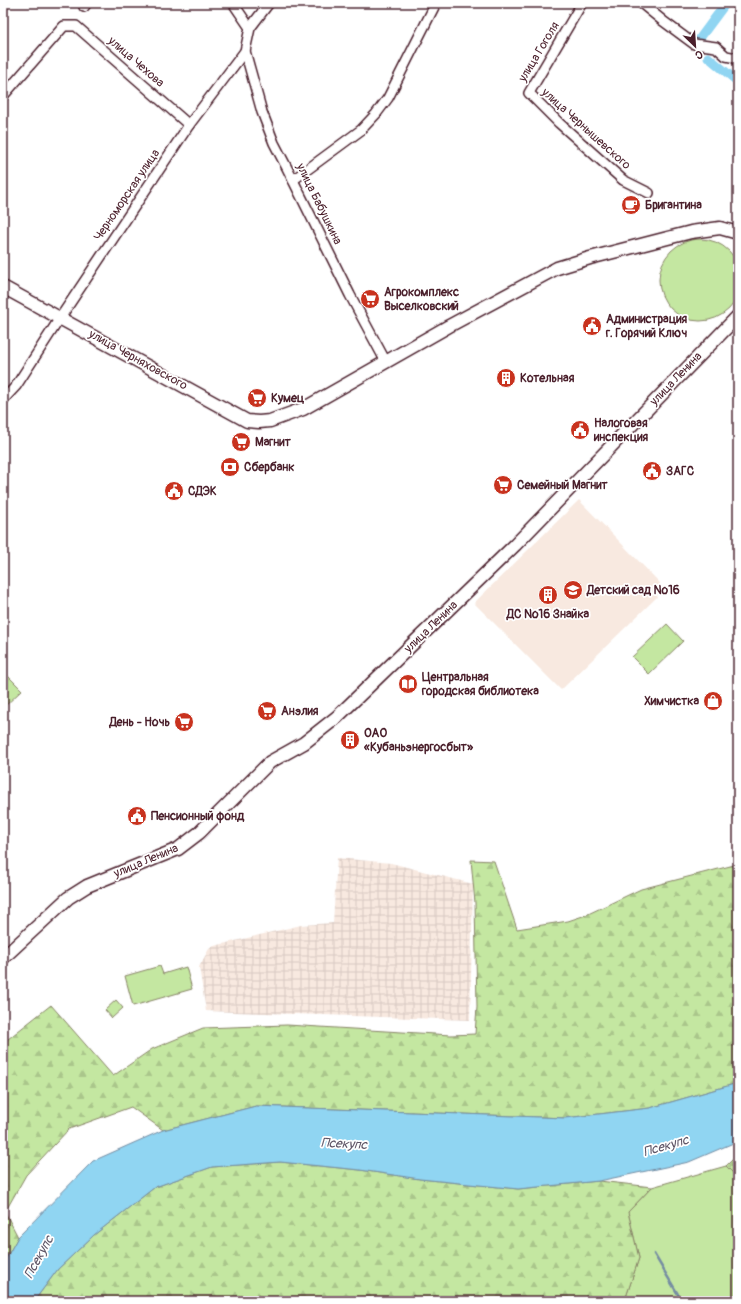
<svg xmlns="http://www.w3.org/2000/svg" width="741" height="1304" viewBox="0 0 741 1304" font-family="Pangolin,sans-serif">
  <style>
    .built { fill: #f8e9e0 }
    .industrial { fill: url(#industrial-grid) }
    .green { fill: #c4e7a1; stroke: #878366 }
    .forest { fill: url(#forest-firs); stroke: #878366 }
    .water { fill: #90d5f2; stroke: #748ca2 }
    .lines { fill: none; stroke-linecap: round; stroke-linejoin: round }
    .stream { stroke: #748ca2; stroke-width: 2.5 }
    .canal { stroke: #90d5f2; stroke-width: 9 }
    .street-casing { stroke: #4a1f2b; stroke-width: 12 }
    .secondary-casing { stroke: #4a1f2b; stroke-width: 15 }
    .street { stroke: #fff; stroke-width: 9 }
    .secondary { stroke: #fff; stroke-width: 12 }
    .labels { text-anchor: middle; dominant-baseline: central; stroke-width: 3.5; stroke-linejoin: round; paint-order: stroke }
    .street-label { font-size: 12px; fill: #4a1f2b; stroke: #fff }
    .poi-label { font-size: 12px; font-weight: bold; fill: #4a1f2b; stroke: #fff; text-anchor: start }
    .water-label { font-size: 13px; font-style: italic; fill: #5f5667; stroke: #fff }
  </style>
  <defs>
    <pattern id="industrial-grid" width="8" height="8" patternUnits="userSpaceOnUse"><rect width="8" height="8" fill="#f8e9e0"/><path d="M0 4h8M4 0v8" fill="none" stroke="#d6c7c0"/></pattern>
    <pattern id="forest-firs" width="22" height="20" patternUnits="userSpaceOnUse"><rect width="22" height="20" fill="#c4e7a1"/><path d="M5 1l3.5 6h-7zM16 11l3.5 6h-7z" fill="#aac68b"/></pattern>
  </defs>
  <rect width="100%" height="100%" fill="#fff"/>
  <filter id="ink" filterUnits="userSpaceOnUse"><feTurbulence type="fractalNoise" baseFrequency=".025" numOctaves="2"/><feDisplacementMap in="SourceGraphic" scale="8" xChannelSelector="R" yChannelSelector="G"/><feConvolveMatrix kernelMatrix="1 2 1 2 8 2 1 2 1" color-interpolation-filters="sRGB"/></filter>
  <g filter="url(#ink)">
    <!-- built -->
    <path class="built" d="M579,500L660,583L657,597L561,690L474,603Z"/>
    <!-- industrial -->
    <path class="industrial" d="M337,858L391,863L473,884L470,1020L206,1011L199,967L210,947L301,925L333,923Z"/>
    <!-- green -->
    <g class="green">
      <circle cx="700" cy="280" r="41"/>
      <path d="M667,624L683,641L649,674L632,657Z"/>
      <path d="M3,671L22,690L3,708Z"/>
      <path d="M160,966L163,974L186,967L192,989L133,1006L125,976Z"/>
      <path d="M116,1000L123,1008L112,1018L105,1010Z"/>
      <path d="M726,1166L738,1178V1301H633L626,1297L639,1258L628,1212L652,1187Z"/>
    </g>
    <!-- forest -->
    <g class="forest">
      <path d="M471,860L494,861L517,929L568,921L586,915L641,889L738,864V1083L650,1108L565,1118L256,1106L163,1130L131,1107L69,1129L26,1175L5,1212L18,1237L3,1264V1043L51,1005L113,1076L152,1049L203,1028L287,1025L451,1035L475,1034L477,1007L475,903Z"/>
      <path d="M738,1154V1178L726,1166Z"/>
      <path d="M280,1162L360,1170L420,1179L518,1189L599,1181L652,1187L628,1212L639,1258L626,1297L633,1301H34L58,1269L94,1235L155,1187L212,1167Z"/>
    </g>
    <!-- water -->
    <path class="water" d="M738,1083V1141L689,1162L599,1181L518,1189L420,1179L360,1170L280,1162L212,1167L155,1187L94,1235L58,1269L34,1301H3V1264L18,1237L93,1161L163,1130L256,1106L565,1118L650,1108Z"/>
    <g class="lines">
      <!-- stream -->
      <path class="stream" d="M654,1254L682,1301"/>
      <!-- canal -->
      <g class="canal">
        <path d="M700,38L726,3"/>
        <path d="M708,57L738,82"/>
      </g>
      <!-- street casing -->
      <g class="street-casing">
        <g id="street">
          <path d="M233,3L250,28"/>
          <path d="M582,3L529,93L559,123L623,180L649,193"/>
          <path d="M641,3L663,21L694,44L716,47L726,56L736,58L738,62"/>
          <path d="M84,7L87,3"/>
          <path d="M245,51L262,112L274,143L287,168L350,295L386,362"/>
          <path d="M3,96L64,26H76L189,125"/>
          <path d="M293,180L361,130L376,114L388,98L436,3"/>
          <path d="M3,400L16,386L60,318L189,125L245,51L250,28L269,3"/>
        </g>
      </g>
      <!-- secondary casing -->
      <g class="secondary-casing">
        <g id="secondary">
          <path d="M3,287L247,421L259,422L270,421L303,409L449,326L557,268L590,258L691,232L720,228L738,233"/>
          <path d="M3,958L68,898L87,886L178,849L199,833L270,762L304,743L337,717L515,545L738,316"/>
        </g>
      </g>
      <!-- street -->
      <use href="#street" class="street"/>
      <!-- secondary -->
      <use href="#secondary" class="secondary"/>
    </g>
  </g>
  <!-- icons -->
  <defs>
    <g id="cafe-disc" transform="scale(1)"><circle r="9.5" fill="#c8321e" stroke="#fff"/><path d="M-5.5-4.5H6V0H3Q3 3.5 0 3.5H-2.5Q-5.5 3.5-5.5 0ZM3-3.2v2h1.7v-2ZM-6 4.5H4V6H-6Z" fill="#fff"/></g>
    <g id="supermarket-disc" transform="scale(1)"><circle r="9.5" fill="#c8321e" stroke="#fff"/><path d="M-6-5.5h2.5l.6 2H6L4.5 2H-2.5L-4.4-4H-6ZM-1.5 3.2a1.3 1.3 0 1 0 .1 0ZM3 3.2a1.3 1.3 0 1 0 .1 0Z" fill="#fff"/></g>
    <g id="civic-disc" transform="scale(1)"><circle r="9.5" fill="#c8321e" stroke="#fff"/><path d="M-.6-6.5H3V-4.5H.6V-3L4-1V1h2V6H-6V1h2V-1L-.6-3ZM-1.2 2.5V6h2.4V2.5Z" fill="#fff"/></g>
    <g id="building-disc" transform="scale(1)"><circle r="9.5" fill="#c8321e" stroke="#fff"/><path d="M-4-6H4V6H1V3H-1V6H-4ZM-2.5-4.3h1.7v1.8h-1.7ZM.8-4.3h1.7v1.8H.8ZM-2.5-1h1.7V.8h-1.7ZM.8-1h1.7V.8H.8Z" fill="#fff"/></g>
    <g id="bank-disc" transform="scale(1)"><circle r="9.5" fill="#c8321e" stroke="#fff"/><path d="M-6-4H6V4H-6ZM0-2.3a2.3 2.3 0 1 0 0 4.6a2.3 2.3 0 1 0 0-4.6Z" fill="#fff"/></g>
    <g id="school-disc" transform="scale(1)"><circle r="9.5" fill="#c8321e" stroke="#fff"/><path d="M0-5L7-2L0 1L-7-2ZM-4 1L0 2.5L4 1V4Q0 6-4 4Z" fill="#fff"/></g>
    <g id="library-disc" transform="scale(1)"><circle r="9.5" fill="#c8321e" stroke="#fff"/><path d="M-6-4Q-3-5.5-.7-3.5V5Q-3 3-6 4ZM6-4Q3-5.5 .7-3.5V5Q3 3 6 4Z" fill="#fff"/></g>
    <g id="shop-disc" transform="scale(1)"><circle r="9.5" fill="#c8321e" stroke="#fff"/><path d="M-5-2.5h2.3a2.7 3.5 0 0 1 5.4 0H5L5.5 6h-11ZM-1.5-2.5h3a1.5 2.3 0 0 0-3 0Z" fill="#fff"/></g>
  </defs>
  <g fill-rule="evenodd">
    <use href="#cafe-disc" x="631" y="205"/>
    <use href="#supermarket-disc" x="370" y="299"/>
    <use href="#civic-disc" x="592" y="326"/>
    <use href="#building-disc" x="506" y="378"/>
    <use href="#supermarket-disc" x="257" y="398"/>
    <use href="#civic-disc" x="580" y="430"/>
    <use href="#supermarket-disc" x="241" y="442"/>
    <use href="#bank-disc" x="230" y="467"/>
    <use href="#civic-disc" x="652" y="471"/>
    <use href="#supermarket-disc" x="503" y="485"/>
    <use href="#civic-disc" x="174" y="491"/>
    <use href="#school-disc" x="573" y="590"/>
    <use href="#building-disc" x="548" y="595"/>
    <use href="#library-disc" x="408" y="684"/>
    <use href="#shop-disc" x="713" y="701"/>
    <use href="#supermarket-disc" x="267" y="711"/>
    <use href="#supermarket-disc" x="184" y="722"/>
    <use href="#building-disc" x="350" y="740"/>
    <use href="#civic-disc" x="137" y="816"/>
  </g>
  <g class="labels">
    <!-- street labels -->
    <g class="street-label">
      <text transform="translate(539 52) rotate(-59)">улица Гоголя</text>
      <text transform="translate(136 62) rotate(41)">улица Чехова</text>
      <text transform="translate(586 129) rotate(42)">улица Чернышевского</text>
      <text transform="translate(127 195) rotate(-56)">Черноморская улица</text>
      <text transform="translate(319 204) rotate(64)">улица Бабушкина</text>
      <text transform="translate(138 360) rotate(29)">улица Черняховского</text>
      <text transform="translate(676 379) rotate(-46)">улица Ленина</text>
      <text transform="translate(431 627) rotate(-44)">улица Ленина</text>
      <text transform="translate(146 861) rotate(-23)">улица Ленина</text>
    </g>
    <!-- poi labels -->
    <g class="poi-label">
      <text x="645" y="205">Бригантина</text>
      <text x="384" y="292">Агрокомплекс<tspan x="384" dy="14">Выселковский</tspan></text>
      <text x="606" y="319">Администрация<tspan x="606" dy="14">г. Горячий Ключ</tspan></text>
      <text x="520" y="378">Котельная</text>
      <text x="271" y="398">Кумец</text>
      <text x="594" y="423">Налоговая<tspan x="594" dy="14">инспекция</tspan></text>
      <text x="255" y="442">Магнит</text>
      <text x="244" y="467">Сбербанк</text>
      <text x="666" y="471">ЗАГС</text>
      <text x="517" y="485">Семейный Магнит</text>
      <text x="188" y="491">СДЭК</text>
      <text x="587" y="590">Детский сад №16</text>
      <text x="548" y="614" text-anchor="middle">ДС №16 Знайка</text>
      <text x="422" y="677">Центральная<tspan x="422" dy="14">городская библиотека</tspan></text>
      <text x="699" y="701" text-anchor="end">Химчистка</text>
      <text x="281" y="711">Анэлия</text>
      <text x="170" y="722" text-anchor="end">День - Ночь</text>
      <text x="364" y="733">ОАО<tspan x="364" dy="14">«Кубаньэнергосбыт»</tspan></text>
      <text x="151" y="816">Пенсионный фонд</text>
    </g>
    <!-- water labels -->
    <g class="water-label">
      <text transform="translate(344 1144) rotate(3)">Псекупс</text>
      <text transform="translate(666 1146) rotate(-16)">Псекупс</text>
      <text transform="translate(39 1257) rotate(-61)">Псекупс</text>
    </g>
  </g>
  <!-- margin -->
  <rect width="741" height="1304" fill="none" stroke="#fff" stroke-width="16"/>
  <rect x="8" y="8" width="725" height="1288" fill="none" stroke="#4a1f2b" stroke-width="1.5" filter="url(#ink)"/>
  <!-- north arrow -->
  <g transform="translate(695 46) rotate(155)" stroke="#ffffff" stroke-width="3" paint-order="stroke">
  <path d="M0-3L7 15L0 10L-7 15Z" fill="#4a1f2b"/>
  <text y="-6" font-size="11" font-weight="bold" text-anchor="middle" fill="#4a1f2b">С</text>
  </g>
</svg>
